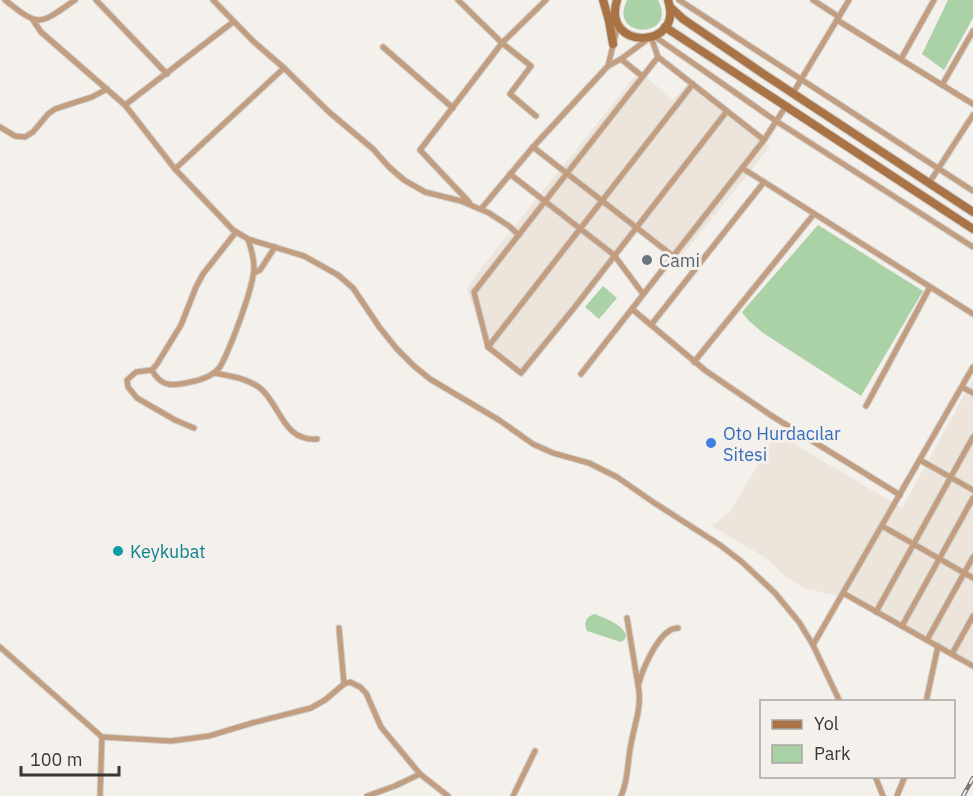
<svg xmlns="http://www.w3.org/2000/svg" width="973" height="796" viewBox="0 0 973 796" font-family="'IBM Plex Sans',sans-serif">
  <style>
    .built { fill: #ede5db }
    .green { fill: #abd1a7 }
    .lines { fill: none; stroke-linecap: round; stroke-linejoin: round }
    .street-casing { stroke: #ceccc8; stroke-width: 7 }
    .secondary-casing { stroke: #ceccc8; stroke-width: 10 }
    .street { stroke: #c39d7f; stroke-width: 5 }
    .secondary { stroke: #aa7345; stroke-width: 8 }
    .rail-casing { stroke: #7d7c79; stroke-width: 4.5 }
    .rail { stroke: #f4f1ed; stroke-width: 2; stroke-dasharray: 7; stroke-linecap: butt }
    .worship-dot { fill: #6b7280; stroke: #f4f1ed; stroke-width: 2 }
    .shop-dot { fill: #3f7fe0; stroke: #f4f1ed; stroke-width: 2 }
    .culture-dot { fill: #0f9aa8; stroke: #f4f1ed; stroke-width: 2 }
    .labels { text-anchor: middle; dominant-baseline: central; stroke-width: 6; stroke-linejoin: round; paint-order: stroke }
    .worship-label { font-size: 18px; fill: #5b616d; stroke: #f4f1ed; text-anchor: start }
    .shop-label { font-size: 18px; fill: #366cbe; stroke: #f4f1ed; text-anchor: start }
    .culture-label { font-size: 18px; fill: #0d838f; stroke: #f4f1ed; text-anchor: start }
  </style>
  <rect width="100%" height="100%" fill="#f4f1ed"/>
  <!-- built -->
  <g class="built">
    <path d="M639,71L673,100L688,83L770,147L676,263L670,256L643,234L633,230L522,378L485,344L467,289L478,272Z"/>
    <path d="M973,379V666L852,599L803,588L784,575L769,560L712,526L730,512L776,433L902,508Z"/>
  </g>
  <!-- green -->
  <g class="green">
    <path d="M627,0H658C679,39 607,40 627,0Z"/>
    <path d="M948,0H973V18L944,70L922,54Z"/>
    <path d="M818,225L923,291L861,396L763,333L748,320L742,312Z"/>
    <path d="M603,286L617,298L599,319L585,307Z"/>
    <path d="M595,614C606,619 622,624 626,635L625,639L621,642L587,631C583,623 586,616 595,614Z"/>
  </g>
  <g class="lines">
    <!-- street casing -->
    <g class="street-casing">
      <g id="street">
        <path d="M5,0C40,28 39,25 75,0"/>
        <path d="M96,0L167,74"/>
        <path d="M213,0L254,42L284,68L329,112L373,149L389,167L404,180L425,192L461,201L489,213L509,226L519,235"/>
        <path d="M458,0L502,43L531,66L510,94L536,116"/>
        <path d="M679,0L973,191"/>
        <path d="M813,0L839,17"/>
        <path d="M33,20L41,32L125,105L175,169L233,230L248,239L304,256L338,275L353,288L380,328L397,349L414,366L430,379L499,420L533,444L553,453L589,463L617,477L653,502L720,545L742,562L775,593L799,622L813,645L840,702"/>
        <path d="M837,20L973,104"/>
        <path d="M654,36L776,121L973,247"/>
        <path d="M651,37L658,57L764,140"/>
        <path d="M383,47L453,108"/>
        <path d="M658,57L474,292L488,347L521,373L574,308L727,111"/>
        <path d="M621,59L642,76"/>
        <path d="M901,59L934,0"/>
        <path d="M608,66L618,25"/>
        <path d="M942,85L973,31"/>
        <path d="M793,93L849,0"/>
        <path d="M125,105L233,22"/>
        <path d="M0,127L15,136L25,137L33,132L48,114L55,109L92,97L107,89"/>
        <path d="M533,147L673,256"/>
        <path d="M742,168L973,314"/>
        <path d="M175,169L284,68"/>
        <path d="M510,174L614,255L643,294"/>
        <path d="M929,183L973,115"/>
        <path d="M469,202L420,150L502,43L546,0"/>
        <path d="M481,209L533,147L608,66L621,59L648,39"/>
        <path d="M254,273L260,270L275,247"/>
        <path d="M632,309L706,371L772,416L900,495"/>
        <path d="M651,325L764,182"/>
        <path d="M488,347L693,84"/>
        <path d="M694,362L814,214"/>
        <path d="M152,370C162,390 177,385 195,381C205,378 213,376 220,367C230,349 254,287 254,267C254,258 251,248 248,239"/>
        <path d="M215,373C230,376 247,378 260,388C280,404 283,442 317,439"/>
        <path d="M581,374L764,140L786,106"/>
        <path d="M962,387L973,393"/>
        <path d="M866,406L930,287"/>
        <path d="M194,428L175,420L137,398L128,387L127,380L136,372L152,370L157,364L181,325L196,287L203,274L236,232"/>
        <path d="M920,460L973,490"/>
        <path d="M882,526L973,578"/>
        <path d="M843,593L973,666"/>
        <path d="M876,612L973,437"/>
        <path d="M902,626L973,498"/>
        <path d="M339,628L344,684"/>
        <path d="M927,640L973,557"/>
        <path d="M813,645L973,367"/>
        <path d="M0,647L102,737L100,796"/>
        <path d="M952,654L973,616"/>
        <path d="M639,683C643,668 656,639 669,631C672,628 674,629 678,628"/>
        <path d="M926,702L938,646"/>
        <path d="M102,737L171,741L209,736L252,723L311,708L325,700L344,684L350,682L360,687L366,693L381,727L420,774L448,796"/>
        <path d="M875,776L883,796"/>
        <path d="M367,796L395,786L420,774"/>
        <path d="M513,796L535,751"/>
        <path d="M621,796C629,779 627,762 631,744C634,726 641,710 639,691L627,618"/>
        <path d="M897,796L905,776"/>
      </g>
    </g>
    <!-- secondary casing -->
    <g class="secondary-casing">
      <g id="secondary">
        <path d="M603,0L609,21L613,44"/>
        <path d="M617,0C601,51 685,50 668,0"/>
        <path d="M670,7L683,19L762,73L973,212"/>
        <path d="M665,27L973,229"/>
      </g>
    </g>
    <!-- street -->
    <use href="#street" class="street"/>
    <!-- secondary -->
    <use href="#secondary" class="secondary"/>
    <!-- rail casing -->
    <g class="rail-casing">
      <path id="rail" d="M963,796L973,778"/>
    </g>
    <!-- rail -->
    <use href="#rail" class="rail"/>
  </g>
  <!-- markers -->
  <circle class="worship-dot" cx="647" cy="260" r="6"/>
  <circle class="shop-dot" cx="711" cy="443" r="6"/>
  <circle class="culture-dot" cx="118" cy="551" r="6"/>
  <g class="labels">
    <!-- worship labels -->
    <g class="worship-label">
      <text x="659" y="260">Cami</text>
    </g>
    <!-- shop labels -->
    <g class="shop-label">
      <text x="723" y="433">Oto Hurdacılar<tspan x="723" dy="21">Sitesi</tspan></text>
    </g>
    <!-- culture labels -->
    <g class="culture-label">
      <text x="130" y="551">Keykubat</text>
    </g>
  </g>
  <!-- legend -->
  <rect x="760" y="700" width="195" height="78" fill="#f4f1ed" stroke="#a9a7a3" stroke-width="1.5"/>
  <rect x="772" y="720" width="30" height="9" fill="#aa7345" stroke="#a9a7a3" stroke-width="1.5"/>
  <text x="814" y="730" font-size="18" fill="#383735">Yol</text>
  <rect x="772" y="745" width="30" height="18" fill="#abd1a7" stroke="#a9a7a3" stroke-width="1.5"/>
  <text x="814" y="760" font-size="18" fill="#383735">Park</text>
  <!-- scale -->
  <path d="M21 766v9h98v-9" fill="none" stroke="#383735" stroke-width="3"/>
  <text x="30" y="766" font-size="18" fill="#383735" stroke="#f4f1ed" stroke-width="4.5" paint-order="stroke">100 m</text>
</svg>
